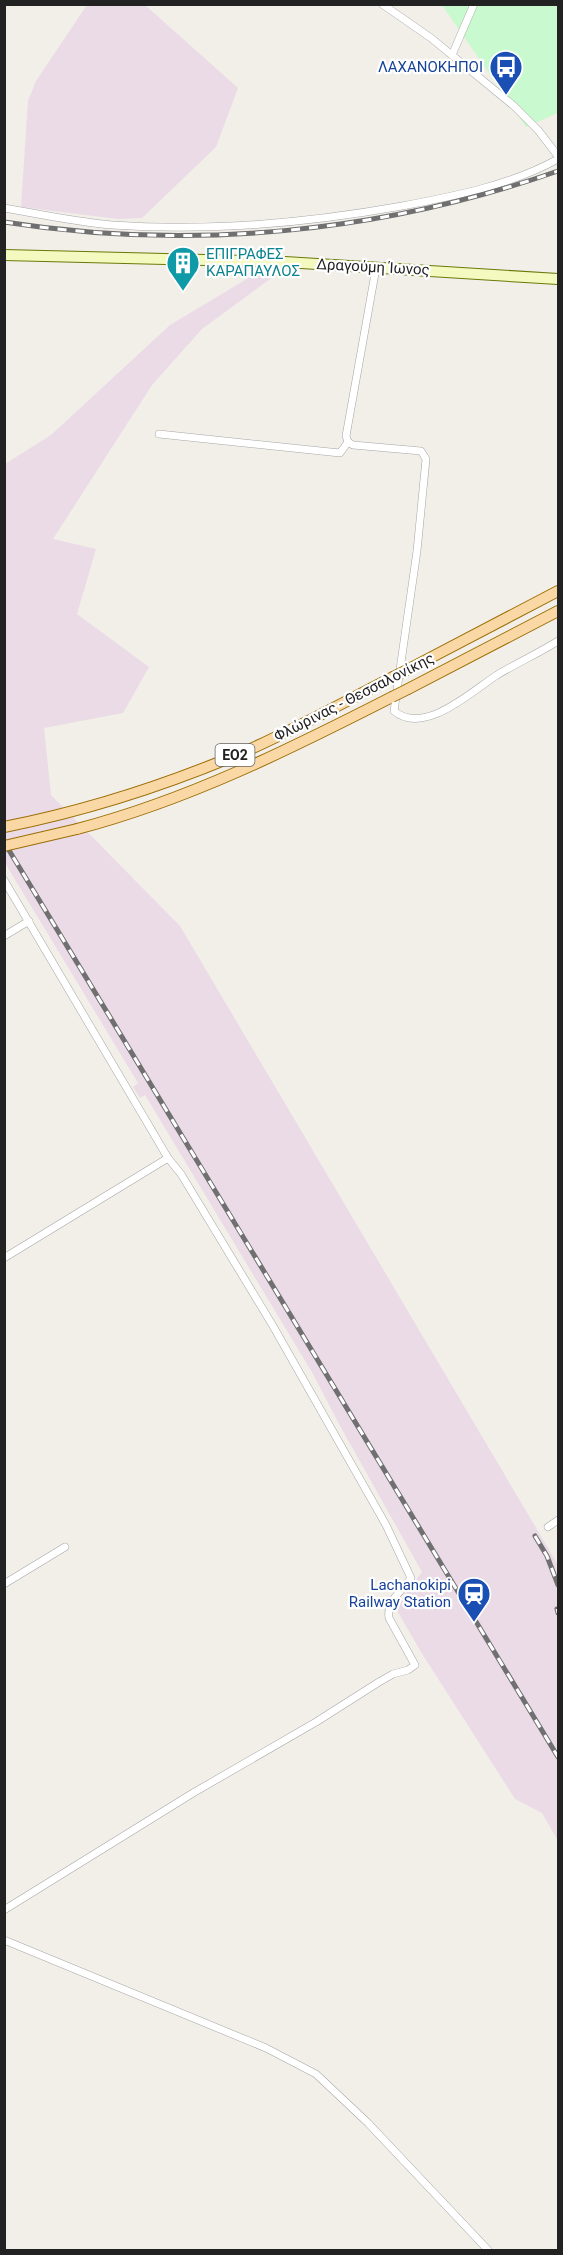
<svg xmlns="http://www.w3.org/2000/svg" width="563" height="2255" viewBox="0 0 563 2255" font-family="Roboto,sans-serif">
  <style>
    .industrial { fill: #eadbe7 }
    .park { fill: #c9f9ce }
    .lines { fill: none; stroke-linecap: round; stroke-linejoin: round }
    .minor-casing { stroke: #a6a6a6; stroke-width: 8 }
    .secondary-casing { stroke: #6a7a08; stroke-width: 12 }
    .primary-casing { stroke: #9c6e04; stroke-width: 12 }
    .minor { stroke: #fff; stroke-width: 7 }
    .secondary { stroke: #f4f9c0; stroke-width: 10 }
    .primary { stroke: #fad8a5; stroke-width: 10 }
    .rail-casing { stroke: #707070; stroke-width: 5 }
    .rail { stroke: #fff; stroke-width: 3; stroke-dasharray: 9; stroke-linecap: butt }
    .primary-bridge-casing { stroke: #9c6e04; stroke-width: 12; stroke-linecap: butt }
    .primary-bridge { stroke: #fad8a5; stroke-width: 10 }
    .labels { text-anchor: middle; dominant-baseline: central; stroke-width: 4.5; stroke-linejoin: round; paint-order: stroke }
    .shield { fill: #fff; stroke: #646464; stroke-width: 1.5 }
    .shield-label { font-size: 14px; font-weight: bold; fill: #222 }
    .transit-label { font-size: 15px; fill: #164399; stroke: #fff; text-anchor: end }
    .culture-label { font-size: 15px; fill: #0d838f; stroke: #fff; text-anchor: start }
    .street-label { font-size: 15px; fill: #222; stroke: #fff }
  </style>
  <rect width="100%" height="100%" fill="#f2efe9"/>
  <!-- industrial -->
  <g class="industrial">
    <path d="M87,5H145L238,88L216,147L142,218L118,219L21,207L28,101L36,81Z"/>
    <path d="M265,268H285L202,329L152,385L53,539L96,549L77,614L149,667L123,713L44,728L51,795L180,926L558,1565V1841L542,1813L515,1799L421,1652L395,1607L422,1572L339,1424L313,1374L145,1095L140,1098L133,1087L138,1083L5,863V464L51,435L170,325Z"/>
  </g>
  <!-- park -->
  <path class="park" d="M442,5H558V113L526,127Z"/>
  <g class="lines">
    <!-- minor casing -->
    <g class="minor-casing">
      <g id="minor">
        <path d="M382,4L431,38L514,106L538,130L558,156"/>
        <path d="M452,55L474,4"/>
        <path d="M4,208C40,214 76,222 112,225C209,232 307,223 402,206C455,196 511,185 558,159"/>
        <path d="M159,434L340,453L348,442L346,436L376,268"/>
        <path d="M348,442L353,445L421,451L426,459L417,551L394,711C424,736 471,692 497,675C517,663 539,653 558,641"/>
        <path d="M4,880L168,1158L181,1174L273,1326L386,1525L411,1578C402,1592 386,1600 389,1618L415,1665L408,1670L393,1674L379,1682L316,1722L193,1793L4,1910"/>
        <path d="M4,936L29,921"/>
        <path d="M4,1258L168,1158"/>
        <path d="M548,1527L558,1520"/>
        <path d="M4,1584L65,1547"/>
        <path d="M4,1940L266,2048L316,2074L368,2123L488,2250"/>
      </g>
    </g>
    <!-- secondary casing -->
    <g class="secondary-casing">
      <path id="secondary" d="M4,255L285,262L558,279"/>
    </g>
    <!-- primary casing -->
    <g class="primary-casing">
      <g id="primary">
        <path d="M409,669L558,591"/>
        <path d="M408,689L558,611"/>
        <path d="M4,827C85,811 163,786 239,754C291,732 342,703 393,677"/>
        <path d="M77,829C188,800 290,749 392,697"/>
      </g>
    </g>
    <!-- minor -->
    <use href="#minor" class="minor"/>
    <!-- secondary -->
    <use href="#secondary" class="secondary"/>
    <!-- primary -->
    <use href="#primary" class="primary"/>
    <!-- rail casing -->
    <g class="rail-casing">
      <g id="rail">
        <path d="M4,222C190,251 381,233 558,171"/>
        <path d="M4,842L558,1757"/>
        <path d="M535,1536L547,1556L558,1585"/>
        <path d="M557,1609L558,1613"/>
      </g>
    </g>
    <!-- rail -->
    <use href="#rail" class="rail"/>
    <!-- primary-bridge casing -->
    <g class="primary-bridge-casing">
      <g id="primary-bridge">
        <path d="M393,677L409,669"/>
        <path d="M392,697L408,689"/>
        <path d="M4,846L77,829"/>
      </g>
    </g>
    <!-- primary-bridge -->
    <use href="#primary-bridge" class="primary-bridge"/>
  </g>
  <!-- icons -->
  <defs>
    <g id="bus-pin" transform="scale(1.725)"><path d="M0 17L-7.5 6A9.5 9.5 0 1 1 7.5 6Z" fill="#1a4fb4" stroke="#fff"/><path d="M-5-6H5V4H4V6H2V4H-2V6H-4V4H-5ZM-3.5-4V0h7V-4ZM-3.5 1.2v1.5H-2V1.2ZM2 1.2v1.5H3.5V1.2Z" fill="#fff"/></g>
    <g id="building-pin" transform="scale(1.725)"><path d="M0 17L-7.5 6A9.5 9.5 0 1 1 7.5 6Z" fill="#0f9aa8" stroke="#fff"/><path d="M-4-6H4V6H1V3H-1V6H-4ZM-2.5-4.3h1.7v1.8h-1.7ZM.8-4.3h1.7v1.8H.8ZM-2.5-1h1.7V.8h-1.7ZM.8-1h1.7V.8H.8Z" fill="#fff"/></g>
    <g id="station-pin" transform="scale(1.725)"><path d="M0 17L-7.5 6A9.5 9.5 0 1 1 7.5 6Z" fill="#1a4fb4" stroke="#fff"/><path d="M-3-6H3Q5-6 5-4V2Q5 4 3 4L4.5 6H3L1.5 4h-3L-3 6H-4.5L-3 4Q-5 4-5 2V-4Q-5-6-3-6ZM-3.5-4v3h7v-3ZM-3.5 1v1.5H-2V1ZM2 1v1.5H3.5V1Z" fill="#fff"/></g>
  </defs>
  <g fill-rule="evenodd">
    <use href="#bus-pin" x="506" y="67"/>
    <use href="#building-pin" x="183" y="263"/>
    <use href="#station-pin" x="474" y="1594"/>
  </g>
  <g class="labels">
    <!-- shield labels -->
    <rect class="shield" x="215.5" y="744" width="39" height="22" rx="4.5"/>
    <g class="shield-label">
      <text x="235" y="755">ΕΟ2</text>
    </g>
    <!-- transit labels -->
    <g class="transit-label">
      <text x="483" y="67">ΛΑΧΑΝΟΚΗΠΟΙ</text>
      <text x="451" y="1585">Lachanokipi<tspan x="451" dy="17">Railway Station</tspan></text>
    </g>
    <!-- culture labels -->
    <g class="culture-label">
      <text x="206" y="254">ΕΠΙΓΡΑΦΕΣ<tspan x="206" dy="17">ΚΑΡΑΠΑΥΛΟΣ</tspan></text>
    </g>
    <!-- street labels -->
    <g class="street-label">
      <text transform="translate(373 267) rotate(3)">Δραγούμη Ίωνος</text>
      <text transform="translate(354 697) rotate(-27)">Φλώρινας - Θεσσαλονίκης</text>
    </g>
  </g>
  <!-- border -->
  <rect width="563" height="2255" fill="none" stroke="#222222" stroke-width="12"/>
</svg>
